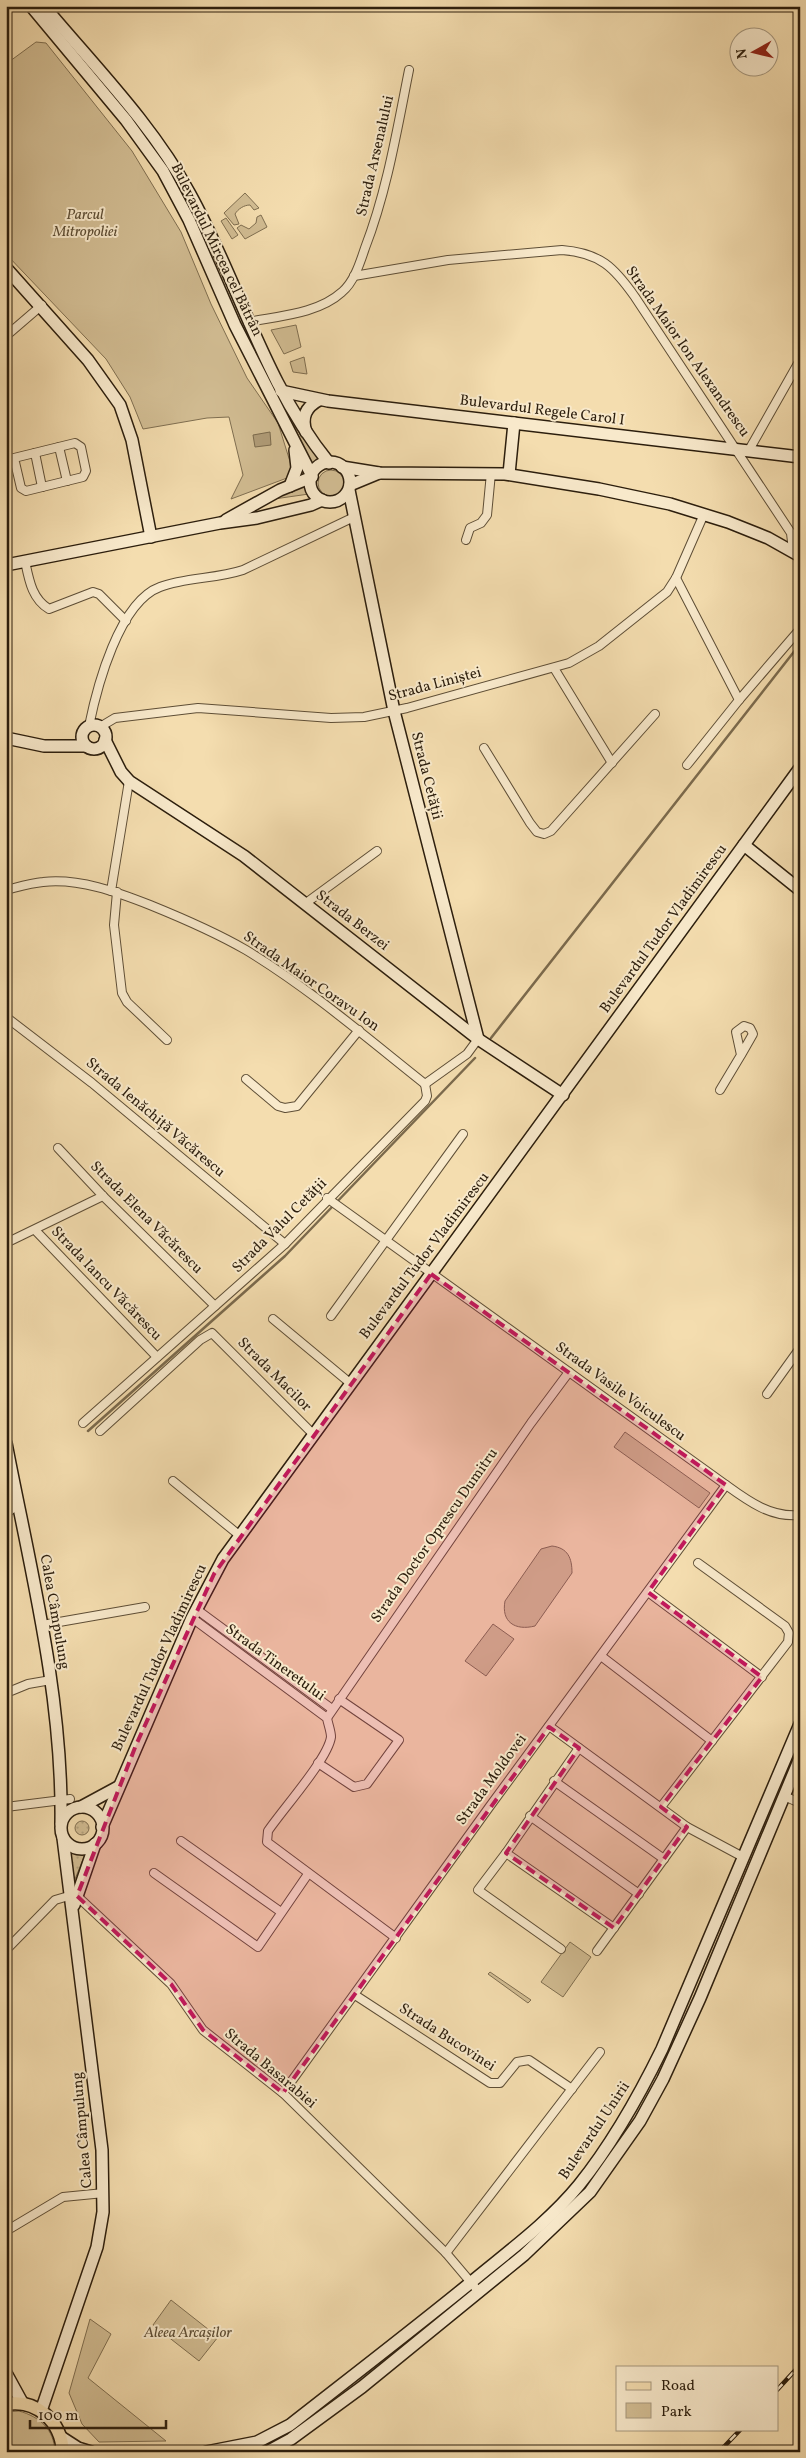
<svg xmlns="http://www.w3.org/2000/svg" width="806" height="2458" viewBox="0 0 806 2458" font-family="Vollkorn,serif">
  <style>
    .green { fill: #d2bd93; stroke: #7f6e50 }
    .garden { fill: url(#garden-dots); stroke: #7f6e50 }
    .water { fill: #b09c78; stroke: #7b6a4d }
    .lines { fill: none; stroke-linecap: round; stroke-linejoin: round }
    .stream { stroke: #7b6a4d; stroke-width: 2.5 }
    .street-casing { stroke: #5e4e36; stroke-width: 10 }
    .secondary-casing { stroke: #2c1e0d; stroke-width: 14 }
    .primary-casing { stroke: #2c1e0d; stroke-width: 15 }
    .street { stroke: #f8e9cb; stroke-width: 8 }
    .secondary { stroke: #f8e9cb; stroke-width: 11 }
    .primary { stroke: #f4ddaf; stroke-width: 12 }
    .rail-casing { stroke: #2c1e0d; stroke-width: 4.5 }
    .rail { stroke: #f8e9cb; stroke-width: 2.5; stroke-dasharray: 8; stroke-linecap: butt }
    .marked { fill: #c2185b; fill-opacity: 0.2; stroke: #c2185b; stroke-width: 4; stroke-dasharray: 10 6; stroke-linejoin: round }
    .labels { text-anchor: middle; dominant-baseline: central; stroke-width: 4; stroke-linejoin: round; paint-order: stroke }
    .street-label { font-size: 15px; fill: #2c1e0d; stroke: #f8e9cb }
    .park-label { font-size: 15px; font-style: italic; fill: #5e4e35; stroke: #f8e9cb }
  </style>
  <defs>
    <pattern id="garden-dots" width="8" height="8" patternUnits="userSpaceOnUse" patternTransform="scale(1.25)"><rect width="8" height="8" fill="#d2bd93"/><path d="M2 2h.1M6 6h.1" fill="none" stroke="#b4a27e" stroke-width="1.8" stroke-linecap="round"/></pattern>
  </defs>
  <rect width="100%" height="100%" fill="#f4ddaf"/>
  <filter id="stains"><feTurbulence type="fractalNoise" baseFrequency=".004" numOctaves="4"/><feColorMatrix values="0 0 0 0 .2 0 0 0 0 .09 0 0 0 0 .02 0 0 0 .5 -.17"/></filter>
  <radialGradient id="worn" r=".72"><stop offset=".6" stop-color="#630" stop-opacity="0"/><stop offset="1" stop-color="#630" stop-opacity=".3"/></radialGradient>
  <!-- green -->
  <g class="green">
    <path d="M36,42L46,43L132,151L181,232L211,304L247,378L278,423L292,468L287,478L231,499L243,475L229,417L207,418L143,429L130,397L106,359L6,254V64Z"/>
    <path d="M245,193L259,208L254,210L250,205C244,205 238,209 235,214L239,224L234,225L224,213Z"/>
    <path d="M261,215L267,227L245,239L237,228L241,225L249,229L256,223L257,217Z"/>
    <path d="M226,218L238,235L232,239L221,221Z"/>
    <path d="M296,325L301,347L284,354L271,330Z"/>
    <path d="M304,357L307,374L293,372L290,362Z"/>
    <path d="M290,420L321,463L313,469Z"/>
    <circle cx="331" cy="483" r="13"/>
    <path d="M306,484L309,494L267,500Z"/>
    <path d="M625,1432L710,1493L699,1508L614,1447Z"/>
    <path d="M552,1546C568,1548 572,1558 572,1573L535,1626C515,1631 501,1622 505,1601L541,1549Z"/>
    <path d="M493,1624L514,1639L486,1676L465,1661Z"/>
    <path d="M570,1942L591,1957L563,1997L541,1982Z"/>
    <path d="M490,1972L531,2000L528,2003L488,1974Z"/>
    <path d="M171,2300L218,2337L199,2361L153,2325Z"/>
    <path d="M90,2319L111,2334L88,2378L166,2441L99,2442L82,2424L69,2393Z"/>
    <path d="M19,2411C40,2417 54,2429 55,2452H6V2412Z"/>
  </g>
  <!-- garden -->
  <g class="garden">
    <circle cx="82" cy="1828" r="7"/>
    <path d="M69,1849L76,1853L86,1852L73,1884Z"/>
  </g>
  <!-- water -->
  <path class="water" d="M270,432L271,445L255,447L253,435Z"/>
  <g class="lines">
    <!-- stream -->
    <g class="stream">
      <path d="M491,1038L800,644"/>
      <path d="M88,1431L285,1256L475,1058"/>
    </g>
    <!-- street casing -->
    <g class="street-casing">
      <g id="street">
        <path d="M354,276L448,260L562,250C600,253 614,267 635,297L791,533L793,551"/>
        <path d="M248,322C278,316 318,314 342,292C354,282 360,263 365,248C387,191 397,130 409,70"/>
        <path d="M6,336L42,305"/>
        <path d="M59,447L67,481"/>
        <path d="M749,450L800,360"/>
        <path d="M35,453L42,487"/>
        <path d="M6,460L14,458L75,443L81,447L86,471L83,477L26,491L21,488L14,458"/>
        <path d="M466,540L470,528L481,523L487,515L491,473"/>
        <path d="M25,561C29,580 32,599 49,609L93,592L99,594L126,621"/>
        <path d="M676,578L739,700"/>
        <path d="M554,668L612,763"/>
        <path d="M89,726C97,687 119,602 160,587C186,577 216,579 243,570L354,517"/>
        <path d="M100,727L115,718L198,708L331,718L364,717L407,708L569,663L599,646L667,592L676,578L704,514"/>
        <path d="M484,748L530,823L537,832L544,834L551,831L655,714"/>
        <path d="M687,765L739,700L800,629"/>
        <path d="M6,890C18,887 31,883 43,882C79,878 117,892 150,905C182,918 215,932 246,950C309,988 367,1038 425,1084"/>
        <path d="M111,891L129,781"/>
        <path d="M117,892L114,925L122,993L127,1002L167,1040"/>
        <path d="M306,903L377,851"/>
        <path d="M6,1017L92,1083L285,1244"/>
        <path d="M246,1079L278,1106L285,1108L297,1106L359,1030"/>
        <path d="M425,1084L467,1054L478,1039"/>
        <path d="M720,1090L741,1055L736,1032L744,1026L750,1028L753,1034L741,1055"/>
        <path d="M58,1148L103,1196L215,1306"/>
        <path d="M327,1198L726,1485C748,1501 771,1518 800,1515"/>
        <path d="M35,1230L157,1357"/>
        <path d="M6,1243L103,1196"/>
        <path d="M331,1316L463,1134"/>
        <path d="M273,1319L350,1383"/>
        <path d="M767,1394L800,1348"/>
        <path d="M83,1423L285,1244L425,1101L427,1096L425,1084"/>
        <path d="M100,1431L200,1340L212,1333L313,1434"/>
        <path d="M173,1481L239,1535"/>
        <path d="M6,1491L18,1504L6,1514"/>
        <path d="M648,1592L762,1677"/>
        <path d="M196,1609L332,1709"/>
        <path d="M192,1618L327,1718C328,1724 331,1731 331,1737C328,1759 282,1810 268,1831L267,1842L396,1938"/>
        <path d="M42,1625L145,1607"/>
        <path d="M601,1656L712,1741"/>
        <path d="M6,1693L28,1684L51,1680"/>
        <path d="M327,1718L531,1423L569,1372"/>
        <path d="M549,1726L687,1827L743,1857"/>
        <path d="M579,1748L506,1853L614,1928"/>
        <path d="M318,1763L354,1787L367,1784L399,1740L339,1699"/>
        <path d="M554,1781L664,1859"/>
        <path d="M784,1796L800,1803"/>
        <path d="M6,1807L70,1799"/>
        <path d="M661,1807L788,1642L789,1633L785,1626L698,1563"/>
        <path d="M530,1816L639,1894"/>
        <path d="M181,1841L281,1912"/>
        <path d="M506,1853L478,1890L561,1949"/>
        <path d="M154,1873L258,1947L308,1874"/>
        <path d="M77,1896L171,1984L203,2030L283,2093L446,2253L479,2292"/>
        <path d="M6,1950L55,1900L72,1895"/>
        <path d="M597,1951L687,1827"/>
        <path d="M355,1995L490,2083H500L517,2062L529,2060L572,2089"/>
        <path d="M283,2093L490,1806L726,1485"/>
        <path d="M6,2231L63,2197L104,2193"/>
        <path d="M446,2253L600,2052"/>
      </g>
    </g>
    <!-- secondary casing -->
    <g class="secondary-casing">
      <g id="secondary">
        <path d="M31,6L126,120L163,171L189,220L235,325L312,476"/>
        <path d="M44,6C95,67 152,124 190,194C239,283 264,383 329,463"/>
        <path d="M6,268L88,360L120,405L132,440L151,537"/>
        <path d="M281,391L328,401L800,457"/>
        <path d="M306,432C301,417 306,407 319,400"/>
        <circle cx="330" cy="482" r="20"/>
        <path d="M342,467L379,473L505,474L599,489L670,504L728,522L768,538L800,556"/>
        <path d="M509,474L514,423"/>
        <path d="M350,485L379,473"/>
        <path d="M290,486L297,468L295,450"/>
        <path d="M349,490L394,711L478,1039"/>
        <path d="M226,520L280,490L312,477"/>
        <path d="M6,565L220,523L257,518L311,505L322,500"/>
        <circle cx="94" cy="737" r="12"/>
        <path d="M6,738L44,746H86"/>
        <path d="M105,740L121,772L129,781L244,856L478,1039L563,1095"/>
        <path d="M744,845L800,890"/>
        <path d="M6,1443C30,1568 63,1695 61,1824"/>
        <path d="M81,1807L118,1787"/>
        <circle cx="82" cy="1828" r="21"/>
        <path d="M102,1827L192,1618L223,1559L800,768"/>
        <path d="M74,1905L95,1844"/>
        <path d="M6,2373L23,2404"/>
        <path d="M41,2411L97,2247L103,2212L102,2150L63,1838"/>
        <path d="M61,2437L78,2448L91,2452"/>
        <path d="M206,2452L257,2442L290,2425C350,2378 410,2332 469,2284C506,2253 548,2223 579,2185C612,2144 639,2096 662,2049L800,1724"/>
        <path d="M267,2452L291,2439L362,2387L524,2255L590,2192L640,2121L663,2079L700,1998L800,1758"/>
      </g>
    </g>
    <!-- primary casing -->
    <g class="primary-casing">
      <path id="primary" d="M6,2404C37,2399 61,2421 63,2452"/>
    </g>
    <!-- street -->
    <use href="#street" class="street"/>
    <!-- secondary -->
    <use href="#secondary" class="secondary"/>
    <!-- primary -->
    <use href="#primary" class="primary"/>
    <!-- rail casing -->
    <g class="rail-casing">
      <g id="rail">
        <path d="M777,2390L800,2365"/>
        <path d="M719,2452L741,2429"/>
      </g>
    </g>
    <!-- rail -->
    <use href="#rail" class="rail"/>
  </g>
  <!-- marked area -->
  <path class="marked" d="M431,1274L726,1485L648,1592L762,1677L661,1807L687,1827L614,1928L506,1853L579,1748L549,1727L283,2093L203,2030L171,1984L77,1896L136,1745L214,1574Z"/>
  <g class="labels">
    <!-- street labels -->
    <g class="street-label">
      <text transform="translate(376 156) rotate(-77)">Strada Arsenalului</text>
      <text transform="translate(216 250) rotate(64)">Bulevardul Mircea cel Bătrân</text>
      <text transform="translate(687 352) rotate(55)">Strada Maior Ion Alexandrescu</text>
      <text transform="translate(542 411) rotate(7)">Bulevardul Regele Carol I</text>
      <text transform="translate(435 685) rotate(-15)">Strada Liniștei</text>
      <text transform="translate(426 776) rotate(76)">Strada Cetății</text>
      <text transform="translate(352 921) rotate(38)">Strada Berzei</text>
      <text transform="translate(664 929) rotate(-54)">Bulevardul Tudor Vladimirescu</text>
      <text transform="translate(311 982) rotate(35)">Strada Maior Coravu Ion</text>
      <text transform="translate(155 1118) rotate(40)">Strada Ienăchiță Văcărescu</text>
      <text transform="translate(146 1218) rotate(45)">Strada Elena Văcărescu</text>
      <text transform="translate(280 1226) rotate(-45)">Strada Valul Cetății</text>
      <text transform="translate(425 1256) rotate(-53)">Bulevardul Tudor Vladimirescu</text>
      <text transform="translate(106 1284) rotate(46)">Strada Iancu Văcărescu</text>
      <text transform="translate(274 1375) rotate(45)">Strada Macilor</text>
      <text transform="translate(620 1392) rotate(36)">Strada Vasile Voiculescu</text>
      <text transform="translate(435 1536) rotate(-55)">Strada Doctor Oprescu Dumitru</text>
      <text transform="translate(54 1612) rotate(80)">Calea Câmpulung</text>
      <text transform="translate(160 1658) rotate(-65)">Bulevardul Tudor Vladimirescu</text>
      <text transform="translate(275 1663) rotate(36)">Strada Tineretului</text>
      <text transform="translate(492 1780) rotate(-54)">Strada Moldovei</text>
      <text transform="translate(447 2038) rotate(33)">Strada Bucovinei</text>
      <text transform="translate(270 2069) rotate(40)">Strada Basarabiei</text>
      <text transform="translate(83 2130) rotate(-95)">Calea Câmpulung</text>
      <text transform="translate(595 2131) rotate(-56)">Bulevardul Unirii</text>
    </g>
    <!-- park labels -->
    <g class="park-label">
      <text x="85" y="215">Parcul<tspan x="85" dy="17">Mitropoliei</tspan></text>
      <text x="188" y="2333">Aleea Arcașilor</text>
    </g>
  </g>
  <!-- margin -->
  <rect width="806" height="2458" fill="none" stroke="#f4ddaf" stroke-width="25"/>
  <rect x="8" y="8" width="791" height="2443" fill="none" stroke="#2c1e0d" stroke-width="2.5"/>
  <rect x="12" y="12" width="781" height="2433" fill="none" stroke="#2c1e0d"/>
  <!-- legend -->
  <rect x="616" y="2366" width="162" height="65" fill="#f8e9cb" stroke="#a6987f"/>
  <rect x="626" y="2382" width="25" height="8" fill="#f4ddaf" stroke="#a6987f"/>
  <text x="661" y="2390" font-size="15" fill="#2c1e0d">Road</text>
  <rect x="626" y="2403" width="25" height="15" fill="#d2bd93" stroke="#a6987f"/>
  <text x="661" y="2416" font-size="15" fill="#2c1e0d">Park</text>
  <!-- north arrow -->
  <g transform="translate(754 52) rotate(262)"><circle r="24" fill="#f8e9cb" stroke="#a6987f"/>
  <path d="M0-4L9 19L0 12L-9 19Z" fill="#8f2418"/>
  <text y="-8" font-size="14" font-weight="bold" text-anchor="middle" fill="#2c1e0d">N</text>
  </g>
  <!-- scale -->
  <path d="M30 2420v8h136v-8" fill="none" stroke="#2c1e0d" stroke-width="2.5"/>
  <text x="38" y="2420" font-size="15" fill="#2c1e0d" stroke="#f8e9cb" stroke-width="4" paint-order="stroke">100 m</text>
  <rect width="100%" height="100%" filter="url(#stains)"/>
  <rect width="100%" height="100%" fill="url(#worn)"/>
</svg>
